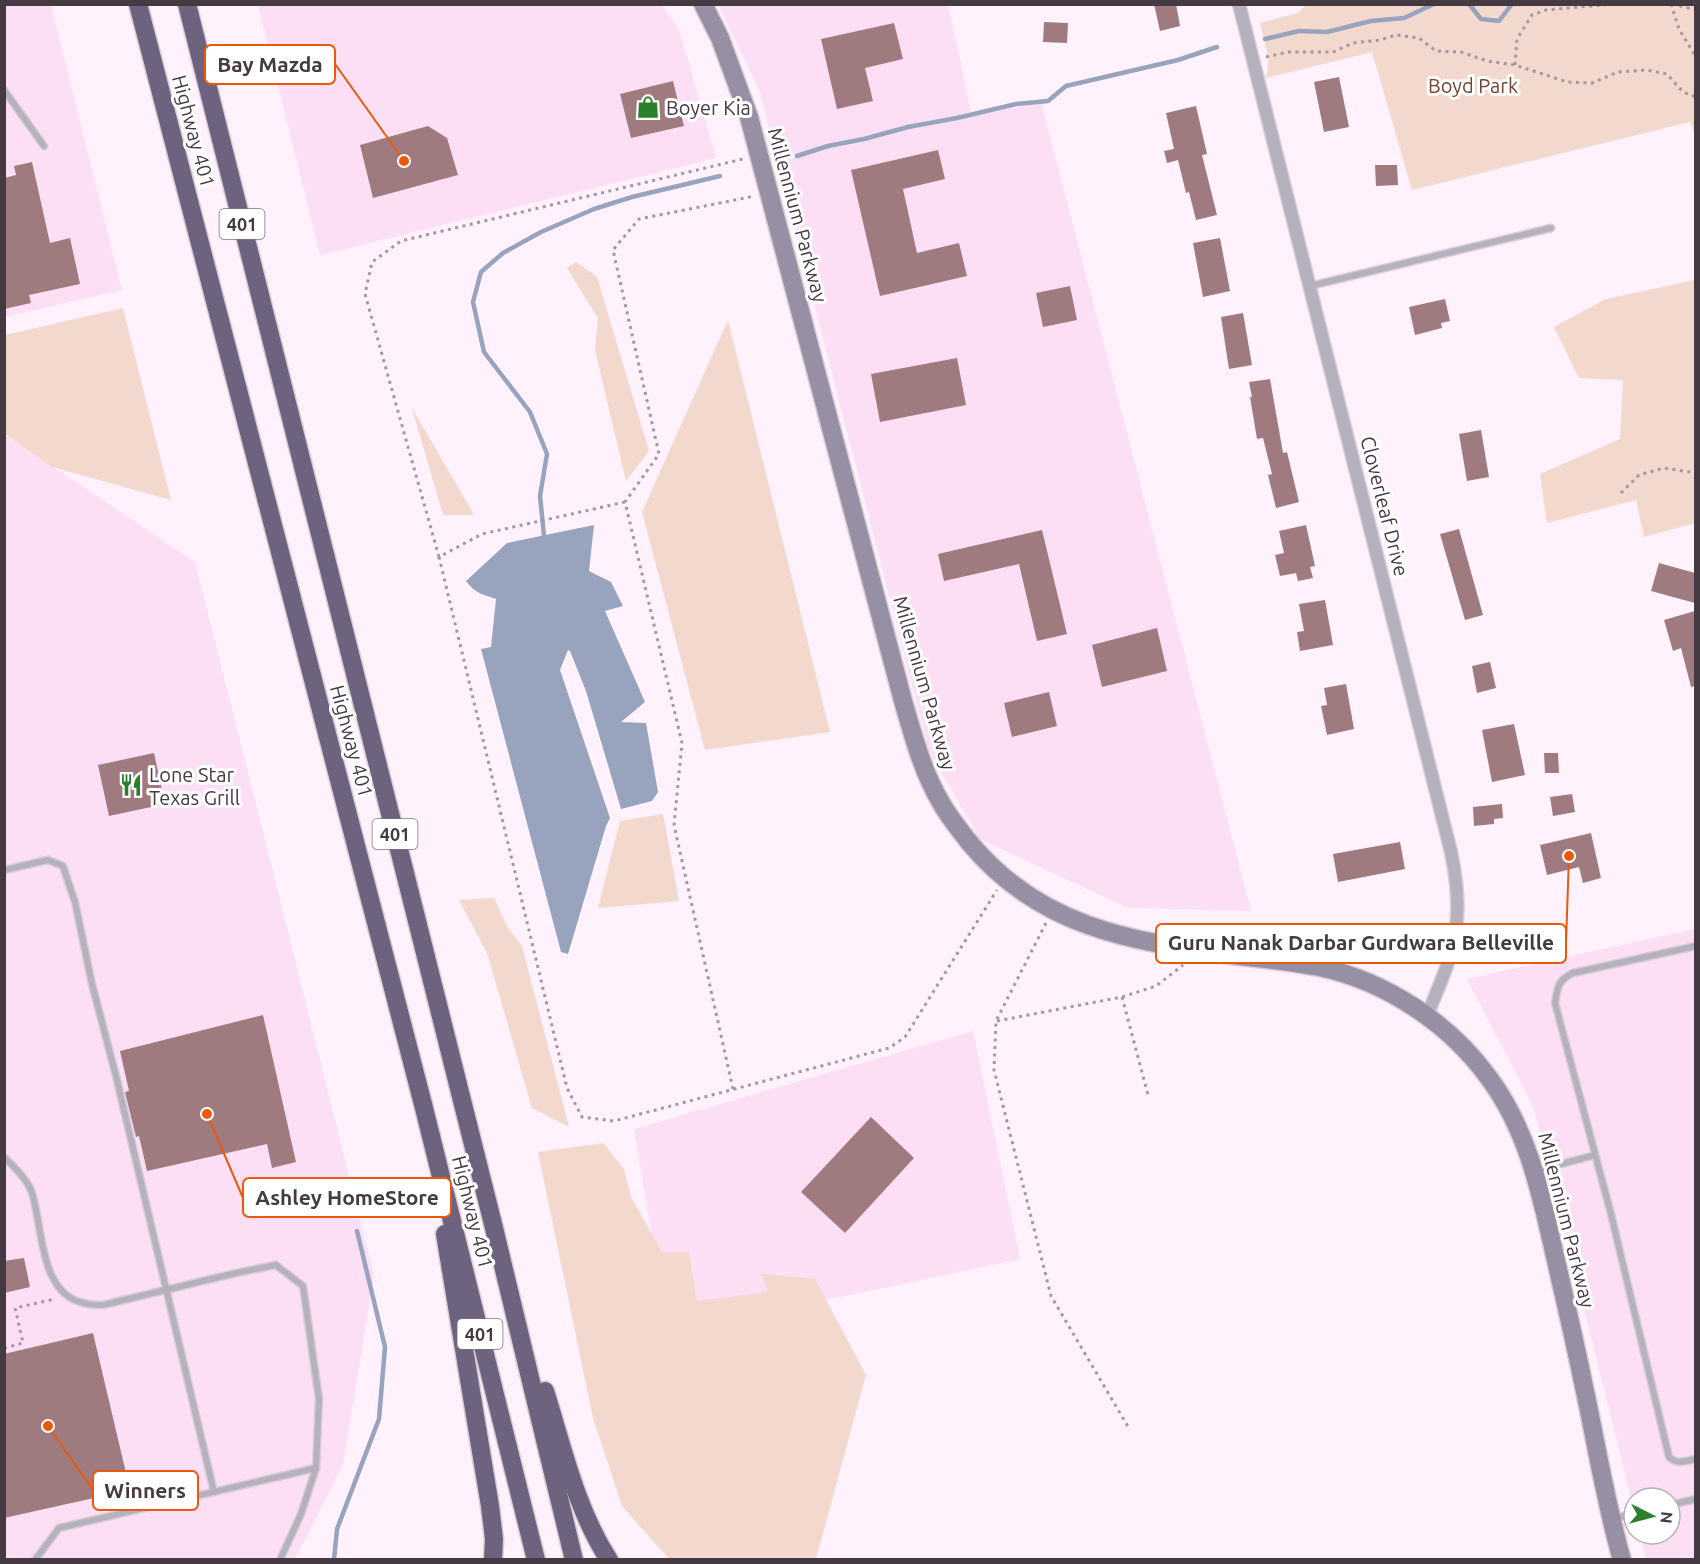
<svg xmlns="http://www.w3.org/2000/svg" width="1700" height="1564" viewBox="0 0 1700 1564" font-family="Ubuntu,sans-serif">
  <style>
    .built { fill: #fddff5 }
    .green { fill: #f3d8ce }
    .water { fill: #98a3be }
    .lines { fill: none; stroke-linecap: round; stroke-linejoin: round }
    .stream { stroke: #98a3be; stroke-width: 4.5 }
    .building { fill: #9f7b80 }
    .lane-casing { stroke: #dacdd7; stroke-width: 9 }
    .street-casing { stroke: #dacdd7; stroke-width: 15 }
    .secondary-casing { stroke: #dacdd7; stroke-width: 21 }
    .highway-casing { stroke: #dacdd7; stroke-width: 21 }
    .path { stroke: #a497a1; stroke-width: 3; stroke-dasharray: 3 4.5; stroke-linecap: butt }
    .lane { stroke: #b6b1bf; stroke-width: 6 }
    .street { stroke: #b6b1bf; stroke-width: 12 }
    .secondary { stroke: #9790a4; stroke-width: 18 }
    .highway { stroke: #6d637f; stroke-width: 18 }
    .labels { text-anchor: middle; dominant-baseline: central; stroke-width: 6; stroke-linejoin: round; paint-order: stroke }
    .shield { fill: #fff; stroke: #7d747b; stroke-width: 1.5 }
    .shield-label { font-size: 18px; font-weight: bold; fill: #453942 }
    .park-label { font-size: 20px; fill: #724330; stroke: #fff }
    .poi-label { font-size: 20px; fill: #453942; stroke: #fff; text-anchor: start }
    .street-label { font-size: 20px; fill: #453942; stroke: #fff }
    .leader { fill: none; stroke: #e8590c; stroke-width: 2 }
    .callout-dot { fill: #e8590c; stroke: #fff; stroke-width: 2 }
    .callout { fill: #fff; stroke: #e8590c; stroke-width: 2 }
    .callout-label { font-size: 21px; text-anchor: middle; font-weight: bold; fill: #453942 }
  </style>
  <rect width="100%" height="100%" fill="#fff2fc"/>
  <!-- built -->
  <g class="built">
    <path d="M4,5H51L122,290L5,317Z"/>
    <path d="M258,5H662L679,30L716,158L320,255Z"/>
    <path d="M718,5H948L972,116L1041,102L1251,911L1128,908L980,839L929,751L759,89Z"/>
    <path d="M4,434L195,562L374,1276L343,1464L295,1559H5Z"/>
    <path d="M1695,929V1559H1646L1640,1534H1670V1498H1634V1510L1534,1108L1467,979Z"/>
    <path d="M973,1031L1020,1259L668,1333L634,1129Z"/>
  </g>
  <!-- green -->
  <g class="green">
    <path d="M1307,4L1695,5V134L1690,122L1412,190L1372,52L1266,78L1269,60L1260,23L1298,13Z"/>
    <path d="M576,262L597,277L649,451L626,481L595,350L598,318L567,268Z"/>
    <path d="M1695,280V523L1644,537L1636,500L1547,523L1540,474L1620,439L1623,380L1579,378L1554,327L1606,299Z"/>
    <path d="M123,308L171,500L52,467L5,434V335Z"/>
    <path d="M728,320L830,732L705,750L642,512Z"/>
    <path d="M412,408L474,515H443Z"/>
    <path d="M663,814L679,901L598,908L620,821Z"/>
    <path d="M494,898L508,928L522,946L569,1127L532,1108L487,953L459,900Z"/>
    <path d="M603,1143L624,1169L631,1197L662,1252H689L697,1301L768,1292L762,1274L815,1279L866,1375L816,1559H669L622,1506L593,1418L538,1152Z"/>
  </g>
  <!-- water -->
  <path class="water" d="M594,525L589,571L611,582L623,606L605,611L645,702L621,722L646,723L658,792L652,801L621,809L586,691L570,651L568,650L560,670L610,818L606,826L568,954L561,952L481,649L491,647L496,599C482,594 476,594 466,581L507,543Z"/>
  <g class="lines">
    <!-- stream -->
    <g class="stream">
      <path d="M1469,4L1481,19L1499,21L1512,4"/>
      <path d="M1265,39L1299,31L1327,32L1371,21L1404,18L1434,4"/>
      <path d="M797,156L828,146L864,139L908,127L957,118L1016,104L1048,101L1066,86L1178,60L1217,47"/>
      <path d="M544,536L540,496L547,454L530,412L484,352L473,302L481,272L503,253L541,232L594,209L632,197L720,176"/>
      <path d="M334,1560L337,1529L379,1419L385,1347L357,1231"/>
    </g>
  </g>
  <!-- building -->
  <g class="building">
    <path d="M1154,4H1176L1180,26L1160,31Z"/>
    <path d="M1044,22L1068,23L1067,43L1043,42Z"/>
    <path d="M894,23L903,59L865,68L873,101L837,109L821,39Z"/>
    <path d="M1339,77L1349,127L1324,132L1314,82Z"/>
    <path d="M673,81L684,126L631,138L620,94Z"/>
    <path d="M1196,106L1207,154L1202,155L1217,215L1196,220L1189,192L1186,193L1178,160L1167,163L1164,151L1174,149L1166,113Z"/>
    <path d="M428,126L447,138L458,175L373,198L360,145Z"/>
    <path d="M938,150L945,179L903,189L917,253L959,243L967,276L880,296L851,170Z"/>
    <path d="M32,162L50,243L70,238L80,284L29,295L31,303L4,309V178L16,175L14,166Z"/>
    <path d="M1375,165H1397L1398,185L1376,186Z"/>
    <path d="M1220,238L1230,291L1203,297L1193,243Z"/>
    <path d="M1070,286L1077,320L1043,327L1036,293Z"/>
    <path d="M1445,299L1450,321L1441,323L1442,328L1415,335L1409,307Z"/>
    <path d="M1243,313L1252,365L1229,369L1221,317Z"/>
    <path d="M957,358L966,405L880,422L871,374Z"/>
    <path d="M1270,379L1283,453L1287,452L1299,502L1276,508L1268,475L1272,474L1263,438L1257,439L1250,397H1252L1249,382Z"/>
    <path d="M1481,430L1489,477L1467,481L1459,434Z"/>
    <path d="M1306,525L1315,566L1310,567L1313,578L1298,581L1296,573L1280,576L1275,555L1284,553L1279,531Z"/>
    <path d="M1459,529L1483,615L1465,620L1440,534Z"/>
    <path d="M1042,530L1067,634L1037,641L1019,564L944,581L938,554Z"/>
    <path d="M1659,563L1695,573V603L1651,591Z"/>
    <path d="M1325,600L1333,645L1300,651L1297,632L1304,631L1299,604Z"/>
    <path d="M1695,611V686L1691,687L1681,648L1673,651L1664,620Z"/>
    <path d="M1157,628L1167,671L1102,687L1092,645Z"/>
    <path d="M1490,662L1496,688L1477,693L1472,666Z"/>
    <path d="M1346,684L1354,729L1327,735L1321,706L1327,705L1324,688Z"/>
    <path d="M1049,692L1057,726L1012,737L1004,703Z"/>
    <path d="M1514,724L1525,775L1492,782L1482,730Z"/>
    <path d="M154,753L165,804L109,816L98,765Z"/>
    <path d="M1544,753H1558L1559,773H1545Z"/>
    <path d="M1572,794L1575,812L1553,816L1550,797Z"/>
    <path d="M1502,804L1503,818L1494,819V824L1474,826L1473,807Z"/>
    <path d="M1591,833L1601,878L1583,883L1579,867L1547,875L1540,845Z"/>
    <path d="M1400,842L1405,869L1338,882L1333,854Z"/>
    <path d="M263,1015L296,1162L272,1168L267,1144L147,1171L139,1136L136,1137L125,1092L129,1091L120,1051Z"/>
    <path d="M871,1117L914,1158L845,1233L801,1192Z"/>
    <path d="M24,1258L30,1287L4,1293V1261Z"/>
    <path d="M93,1333L130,1490L4,1518V1354Z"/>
  </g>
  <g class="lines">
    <!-- lane casing -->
    <g class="lane-casing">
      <g id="lane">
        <path d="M4,90L44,146"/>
        <path d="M1310,286L1551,228"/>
        <path d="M4,870L48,860L63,866L75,902L92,984L116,1076L214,1492"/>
        <path d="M1696,946L1573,973C1557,981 1558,987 1555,1003L1611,1214L1669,1457C1677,1465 1685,1461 1696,1459"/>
        <path d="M4,1157C14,1167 28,1180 32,1193C43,1227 39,1294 84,1303C90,1305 97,1305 103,1305L236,1273L276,1265L303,1286L319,1399L316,1468L301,1514L280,1560"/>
        <path d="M1535,1171L1595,1155"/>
        <path d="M1670,1505L1696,1499"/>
        <path d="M1614,1518L1634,1514"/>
        <path d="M35,1560L59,1528L316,1468"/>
      </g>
    </g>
    <!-- street casing -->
    <g class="street-casing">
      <path id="street" d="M1239,4L1451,852C1457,880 1460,907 1455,936C1450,964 1437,990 1427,1016"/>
    </g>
    <!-- secondary casing -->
    <g class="secondary-casing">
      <path id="secondary" d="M703,4L720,38L749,117L903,701C913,735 922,770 940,801C948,816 959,829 969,842C1039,927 1129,941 1232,955C1261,959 1291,961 1319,967C1386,981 1449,1023 1489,1078C1530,1133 1542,1200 1557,1265C1566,1304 1575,1343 1583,1382C1596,1441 1605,1501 1622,1560"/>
    </g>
    <!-- highway casing -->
    <g class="highway-casing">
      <g id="highway">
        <path d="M138,4L424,1108L536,1560"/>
        <path d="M187,4L493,1224L574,1560"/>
        <path d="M445,1234L490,1506L494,1539L493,1560"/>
        <path d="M545,1391C563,1448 576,1509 609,1560"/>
      </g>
    </g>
    <!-- path -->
    <g class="path">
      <path d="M1671,4L1679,29L1696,57"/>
      <path d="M1672,4L1696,10"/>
      <path d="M1266,57L1288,52H1333L1353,43L1380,40L1396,35L1419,38L1436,51L1461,52L1487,61L1515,65L1567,82L1592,83L1618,72L1646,70L1667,74L1683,92L1696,97"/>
      <path d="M1515,65L1517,39L1532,15L1546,10L1614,4"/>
      <path d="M1621,493L1639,475L1664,468L1696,473"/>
      <path d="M625,502L482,534L439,557L567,1088L582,1117L614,1121L889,1048L905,1037L997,890"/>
      <path d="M439,557L365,294L372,262L401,241L743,159"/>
      <path d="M1046,923L996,1021L994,1070L1051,1296L1130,1430"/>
      <path d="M1122,997L1148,1095"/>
      <path d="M997,1021L1122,997L1156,986L1183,965"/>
      <path d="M733,1089L674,825L682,743L625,502L659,454L613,250L639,219L755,196"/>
      <path d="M4,1348L23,1343L15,1308L55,1299"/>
    </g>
    <!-- lane -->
    <use href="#lane" class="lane"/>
    <!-- street -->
    <use href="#street" class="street"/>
    <!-- secondary -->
    <use href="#secondary" class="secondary"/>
    <!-- highway -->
    <use href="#highway" class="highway"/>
  </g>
  <!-- icons -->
  <defs>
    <g id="shop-bare" transform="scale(1.8)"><path d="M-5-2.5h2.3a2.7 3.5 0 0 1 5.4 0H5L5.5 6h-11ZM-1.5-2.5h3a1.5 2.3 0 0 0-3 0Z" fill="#2c7f2b" stroke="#fff" stroke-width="2.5" paint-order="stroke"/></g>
    <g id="restaurant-bare" transform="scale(1.8)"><path d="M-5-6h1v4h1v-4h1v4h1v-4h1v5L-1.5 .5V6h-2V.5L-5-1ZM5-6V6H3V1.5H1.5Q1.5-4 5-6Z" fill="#2c7f2b" stroke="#fff" stroke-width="2.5" paint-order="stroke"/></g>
  </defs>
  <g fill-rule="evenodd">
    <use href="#shop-bare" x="648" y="107"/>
    <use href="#restaurant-bare" x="131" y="785"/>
  </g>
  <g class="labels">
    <!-- shield labels -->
    <g class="shield">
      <rect x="219.5" y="209" width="45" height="30" rx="4.5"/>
      <rect x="372.5" y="819" width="45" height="30" rx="4.5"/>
      <rect x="457.5" y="1319" width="45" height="30" rx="4.5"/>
    </g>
    <g class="shield-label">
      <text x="242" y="224">401</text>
      <text x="395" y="834">401</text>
      <text x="480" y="1334">401</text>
    </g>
    <!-- park labels -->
    <g class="park-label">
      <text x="1473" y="85">Boyd Park</text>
    </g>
    <!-- poi labels -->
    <g class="poi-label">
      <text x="666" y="107">Boyer Kia</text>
      <text x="149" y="774">Lone Star<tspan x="149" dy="23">Texas Grill</tspan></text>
    </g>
    <!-- street labels -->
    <g class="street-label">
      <text transform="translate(194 131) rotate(75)">Highway 401</text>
      <text transform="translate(798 215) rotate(75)">Millennium Parkway</text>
      <text transform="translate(1385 506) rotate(76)">Cloverleaf Drive</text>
      <text transform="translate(925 683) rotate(74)">Millennium Parkway</text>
      <text transform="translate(352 741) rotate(75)">Highway 401</text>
      <text transform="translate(473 1212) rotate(76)">Highway 401</text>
      <text transform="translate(1567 1220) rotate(76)">Millennium Parkway</text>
    </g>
  </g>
  <!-- callouts -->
  <path class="leader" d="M404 161L335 64M1569 856L1566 943M207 1114L243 1198M48 1426L93 1490"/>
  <g class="callout-dot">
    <circle cx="404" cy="161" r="6"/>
    <circle cx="1569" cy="856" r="6"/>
    <circle cx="207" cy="1114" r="6"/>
    <circle cx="48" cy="1426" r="6"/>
  </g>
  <g class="callout">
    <rect x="205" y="45" width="130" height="39" rx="6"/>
    <rect x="1156" y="924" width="410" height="39" rx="6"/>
    <rect x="243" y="1178" width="208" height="39" rx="6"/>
    <rect x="93" y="1471" width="105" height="39" rx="6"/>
  </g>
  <g class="callout-label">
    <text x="270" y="72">Bay Mazda</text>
    <text x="1361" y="950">Guru Nanak Darbar Gurdwara Belleville</text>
    <text x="347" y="1205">Ashley HomeStore</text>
    <text x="145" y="1498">Winners</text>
  </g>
  <!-- border -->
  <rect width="1700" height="1564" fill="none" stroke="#453942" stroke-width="12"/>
  <!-- north arrow -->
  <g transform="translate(1652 1516) rotate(96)"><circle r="28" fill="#ffffff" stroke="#b5b0b3" stroke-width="1.5"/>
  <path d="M0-4.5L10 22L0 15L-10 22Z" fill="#2c7f2b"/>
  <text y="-9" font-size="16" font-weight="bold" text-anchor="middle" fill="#453942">N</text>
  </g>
</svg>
